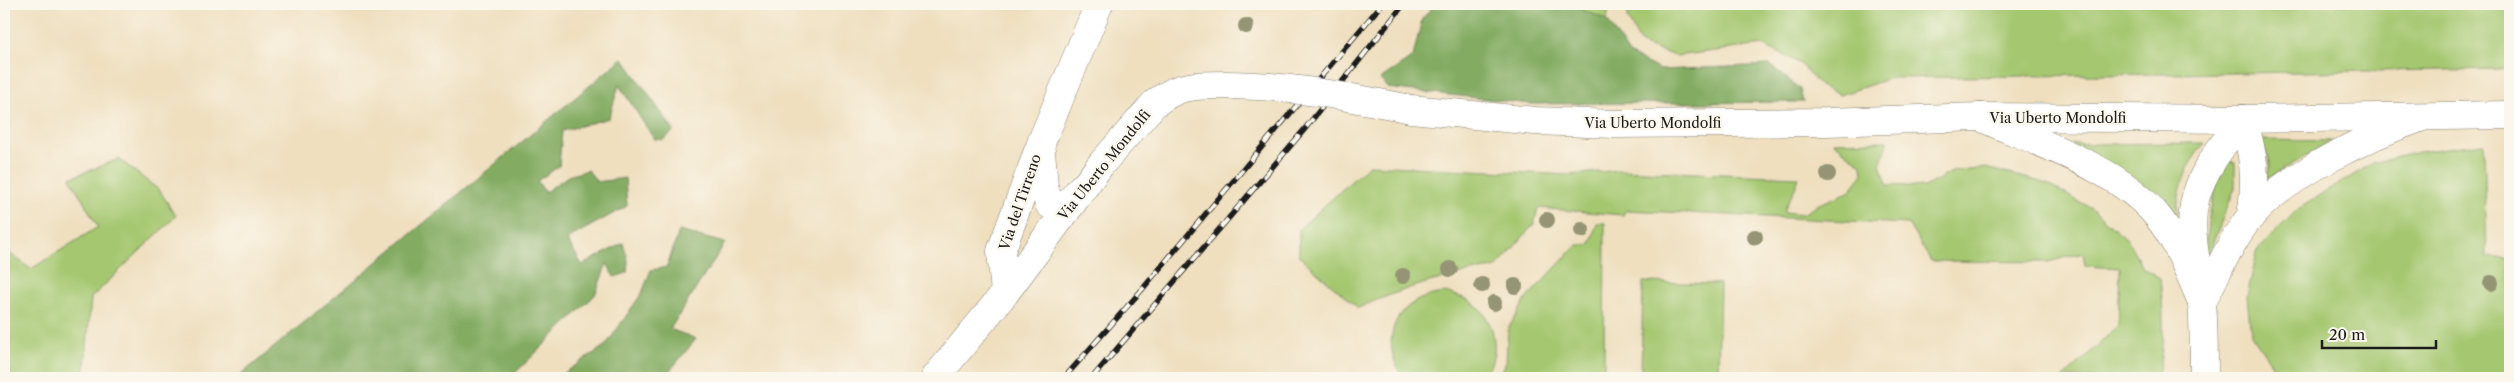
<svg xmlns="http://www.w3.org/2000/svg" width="2514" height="382" viewBox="0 0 2514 382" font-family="'Libre Caslon Text',serif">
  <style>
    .green { fill: #a4c770; stroke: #607246 }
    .forest { fill: #83ac62; stroke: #50643f }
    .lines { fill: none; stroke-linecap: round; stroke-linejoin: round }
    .minor-casing { stroke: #867e6e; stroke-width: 29 }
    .tertiary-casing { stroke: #867e6e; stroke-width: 29 }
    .secondary-casing { stroke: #867e6e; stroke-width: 29 }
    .minor { stroke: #fff; stroke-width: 28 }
    .tertiary { stroke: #fff; stroke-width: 28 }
    .secondary { stroke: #fff; stroke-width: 28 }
    .rail-casing { stroke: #1c1c1c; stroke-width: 5.5 }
    .rail { stroke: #fbf7ec; stroke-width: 4; stroke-dasharray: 11; stroke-linecap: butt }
    .secondary-bridge-casing { stroke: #867e6e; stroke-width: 29; stroke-linecap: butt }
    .secondary-bridge { stroke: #fff; stroke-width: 28 }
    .tree { fill: #959575 }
    .labels { text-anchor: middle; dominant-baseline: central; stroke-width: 4.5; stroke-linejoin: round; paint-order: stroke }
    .street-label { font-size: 14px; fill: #1c1c1c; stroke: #fbf7ec }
  </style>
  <rect width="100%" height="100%" fill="#fbf7ec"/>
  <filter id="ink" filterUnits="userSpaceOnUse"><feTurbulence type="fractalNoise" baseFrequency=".02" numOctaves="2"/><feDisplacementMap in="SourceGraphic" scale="10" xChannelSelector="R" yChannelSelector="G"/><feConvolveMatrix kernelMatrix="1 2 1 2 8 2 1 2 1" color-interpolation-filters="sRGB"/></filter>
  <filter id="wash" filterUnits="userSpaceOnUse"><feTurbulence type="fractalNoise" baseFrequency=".0096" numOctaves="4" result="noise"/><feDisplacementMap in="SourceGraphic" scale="20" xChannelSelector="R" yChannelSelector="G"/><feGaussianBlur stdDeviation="1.12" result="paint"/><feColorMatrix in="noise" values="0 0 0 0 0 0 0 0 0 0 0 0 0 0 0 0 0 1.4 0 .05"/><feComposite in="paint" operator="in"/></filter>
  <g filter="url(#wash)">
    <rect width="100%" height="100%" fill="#efdfbf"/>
    <!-- green -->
    <g class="green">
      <path d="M1568,4H1610L1607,20Z"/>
      <path d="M1630,4H2510V69L1891,78L1840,95L1820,86L1801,64L1763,45L1675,56L1641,44L1627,18Z"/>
      <path d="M2259,140L2332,141L2267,179C2271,163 2269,153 2259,140Z"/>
      <path d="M1888,141L1880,165L1888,185L1924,187L1952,172L1986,168L2045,183L2091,208L2127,239L2143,268L2160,278C2164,312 2165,344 2157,378H2063L2118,326L2120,268L2085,266L2083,253L2048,262L1931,261L1908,224L1626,210L1623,215L1538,208L1534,224L1497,267C1445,276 1406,287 1358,308L1299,256V229L1369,165L1570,175L1619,170L1799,177C1796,190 1788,198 1784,212L1803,214L1819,204L1849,192L1863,174L1862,165L1833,142Z"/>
      <path d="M2205,143C2185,165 2178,191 2176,220L2072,144Z"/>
      <path d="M2484,143L2487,257L2510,259V378H2283L2279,375L2251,334L2247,296L2258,249L2298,209L2373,163L2418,152Z"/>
      <path d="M119,159L160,191L176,216L91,298L84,378H4V249L31,269L98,227L70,178Z"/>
      <path d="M2227,161L2235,162V188L2205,262C2206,225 2211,194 2227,161Z"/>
      <path d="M1597,223H1605L1604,368L1597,378H1499L1506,362L1508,329L1526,299L1577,245H1590Z"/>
      <path d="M1643,282L1720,284L1718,378H1641Z"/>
      <path d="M1448,293C1458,296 1469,299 1477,306C1497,324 1501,358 1482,378H1403C1376,336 1398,295 1448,293Z"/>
    </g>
    <!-- forest -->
    <g class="forest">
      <path d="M1435,4H1568L1607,20L1629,54L1660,70L1770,65L1800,89L1803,102L1531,104L1387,88L1380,79L1413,57L1422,19Z"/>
      <path d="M623,58L674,131L663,140L654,139L619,85L609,118L562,131L559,166L537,181L545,192L568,176L588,170L597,182L625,178L627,206L567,239L582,265L623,243L628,260L627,273L614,277L607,263L595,295L510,378H237Z"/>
      <path d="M679,231L725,243L670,329L696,339L664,378H557L606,345L642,293L651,270L667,267Z"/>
    </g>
  </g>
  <g filter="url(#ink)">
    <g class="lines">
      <!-- minor casing -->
      <g class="minor-casing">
        <g id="minor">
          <path d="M1980,117C2035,142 2120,168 2158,217C2178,242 2189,273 2202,302"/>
          <path d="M2243,119C2254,155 2257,179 2251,216"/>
          <path d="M2202,302C2217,274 2231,239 2252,215C2287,175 2370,135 2420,118"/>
          <path d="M2204,378C2204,353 2204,327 2202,302C2199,267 2186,231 2196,196C2204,167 2225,142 2243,119"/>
        </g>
      </g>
      <!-- tertiary casing -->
      <g class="tertiary-casing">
        <g id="tertiary">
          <path d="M1041,151L1044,187L1049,204L1066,206L1081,188"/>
          <path d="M1005,293L1001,251L1041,143L1099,4"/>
        </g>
      </g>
      <!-- secondary casing -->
      <g class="secondary-casing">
        <g id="secondary">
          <path d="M1411,109L1535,121L1615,124L1826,122L1980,117L2243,119L2510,115"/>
          <path d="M935,378L1005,293L1102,163L1154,104"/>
        </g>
      </g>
      <!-- minor -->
      <use href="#minor" class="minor"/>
      <!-- tertiary -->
      <use href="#tertiary" class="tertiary"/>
      <!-- secondary -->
      <use href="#secondary" class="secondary"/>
      <!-- rail casing -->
      <g class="rail-casing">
        <g id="rail">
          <path d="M1064,378L1140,292L1382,4"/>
          <path d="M1092,378L1304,130L1404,4"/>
        </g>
      </g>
      <!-- rail -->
      <use href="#rail" class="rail"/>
      <!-- secondary-bridge casing -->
      <g class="secondary-bridge-casing">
        <path id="secondary-bridge" d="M1154,104C1162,98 1170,92 1180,89C1194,85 1210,85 1226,85C1288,85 1350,97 1411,109"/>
      </g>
      <!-- secondary-bridge -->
      <use href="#secondary-bridge" class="secondary-bridge"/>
    </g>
    <!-- trees -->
    <g class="tree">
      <circle cx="1246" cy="26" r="8"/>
      <circle cx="1828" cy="174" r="8"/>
      <circle cx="1547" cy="220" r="8"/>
      <circle cx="1582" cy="230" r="8"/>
      <circle cx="1755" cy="237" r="8"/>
      <circle cx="1450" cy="269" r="8"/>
      <circle cx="1403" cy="276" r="8"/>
      <circle cx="2491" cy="283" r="8"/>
      <circle cx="1482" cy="285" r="8"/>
      <circle cx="1515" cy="286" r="8"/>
      <circle cx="1494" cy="303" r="8"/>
    </g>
  </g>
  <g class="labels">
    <!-- street labels -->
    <g class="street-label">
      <text x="2058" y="118">Via Uberto Mondolfi</text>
      <text x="1653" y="123">Via Uberto Mondolfi</text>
      <text transform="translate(1104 165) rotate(-51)">Via Uberto Mondolfi</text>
      <text transform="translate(1020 202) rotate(-71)">Via del Tirreno</text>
    </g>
  </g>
  <!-- margin -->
  <rect width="2514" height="382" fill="none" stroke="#fbf7ec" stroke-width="20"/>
  <!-- scale -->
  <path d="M2322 340v8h114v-8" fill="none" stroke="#1c1c1c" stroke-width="2.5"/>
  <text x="2329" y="340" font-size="15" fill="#1c1c1c" stroke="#fbf7ec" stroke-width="4" paint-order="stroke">20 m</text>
</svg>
